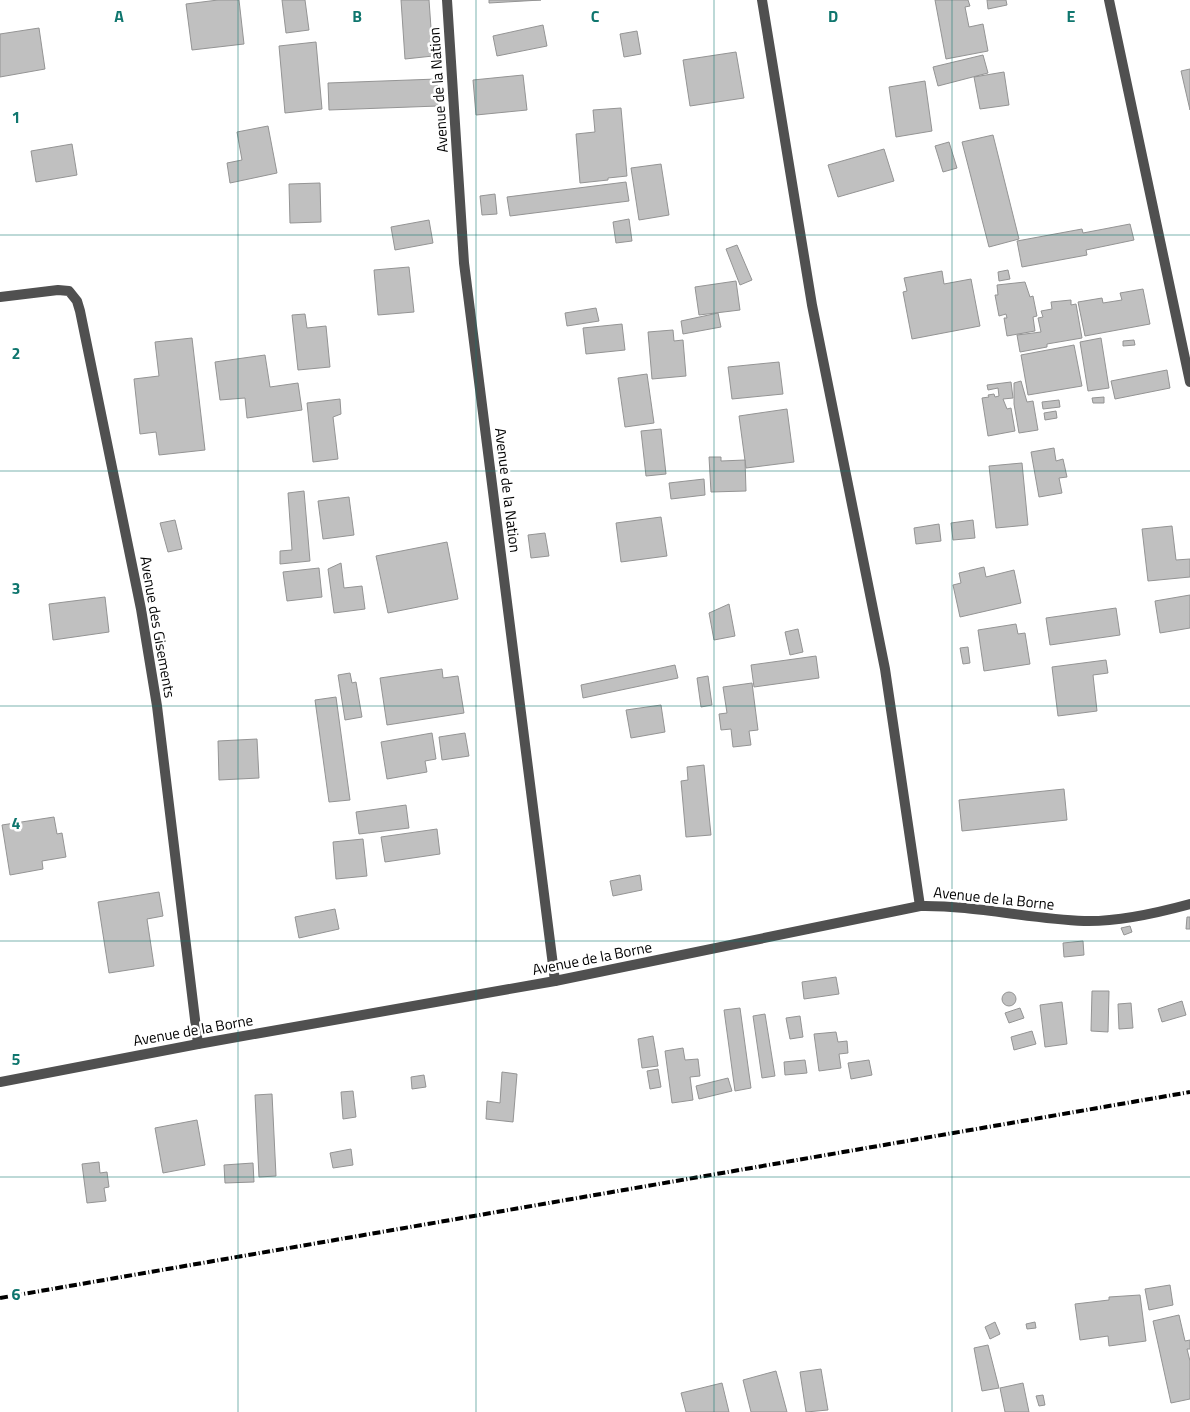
<svg xmlns="http://www.w3.org/2000/svg" width="1190" height="1412" viewBox="0 0 1190 1412" font-family="'Titillium Web',sans-serif">
  <style>
    .building { fill: #c0c0c0; stroke: #949494 }
    .lines { fill: none; stroke-linecap: round; stroke-linejoin: round }
    .street { stroke: #505050; stroke-width: 10 }
    .rail { stroke: #000; stroke-width: 4; stroke-dasharray: 8 2.5 1 2.5; stroke-linecap: butt }
    .grid { fill: none; stroke: #0f766e; stroke-width: 1; stroke-opacity: 0.55 }
    .labels { text-anchor: middle; dominant-baseline: central; stroke-width: 5; stroke-linejoin: round; paint-order: stroke }
    .street-label { font-size: 15px; fill: #000; stroke: #fff }
    .grid-label { font-size: 16px; text-anchor: middle; font-weight: bold; fill: #0f766e; stroke: #fff; stroke-width: 5; stroke-linejoin: round; paint-order: stroke }
  </style>
  <rect width="100%" height="100%" fill="#fff"/>
  <!-- building -->
  <g class="building">
    <path d="M218,0H239L244,44L192,50L186,4Z"/>
    <path d="M282,0H305L309,30L286,33Z"/>
    <path d="M401,0H429L433,56L405,59Z"/>
    <path d="M489,0H541L489,3Z"/>
    <path d="M935,0H968L970,6L965,7L969,27L983,24L988,51L946,59Z"/>
    <path d="M987,0H1006L1007,5L988,9Z"/>
    <path d="M543,25L547,46L497,56L493,36Z"/>
    <path d="M39,28L45,69L0,77V34Z"/>
    <path d="M637,31L641,54L624,57L620,34Z"/>
    <path d="M316,42L322,109L285,113L279,46Z"/>
    <path d="M736,52L744,98L690,106L683,60Z"/>
    <path d="M983,55L988,73L938,86L933,67Z"/>
    <path d="M1190,69V110L1181,71Z"/>
    <path d="M1004,72L1009,105L980,109L974,77Z"/>
    <path d="M523,75L527,110L476,115L473,80Z"/>
    <path d="M437,79L438,106L329,110L328,83Z"/>
    <path d="M925,81L932,131L896,137L889,87Z"/>
    <path d="M621,108L627,176L608,178V180L580,183L576,134L595,132L593,110Z"/>
    <path d="M268,126L277,173L230,183L227,163L242,160L237,132Z"/>
    <path d="M993,135L1019,239L989,247L962,142Z"/>
    <path d="M949,142L957,168L943,172L935,146Z"/>
    <path d="M72,144L77,175L36,182L31,151Z"/>
    <path d="M884,149L894,181L838,197L828,165Z"/>
    <path d="M661,164L669,215L639,220L631,168Z"/>
    <path d="M626,182L629,201L510,216L507,197Z"/>
    <path d="M320,183L321,222L290,223L289,184Z"/>
    <path d="M495,194L497,214L482,215L480,196Z"/>
    <path d="M629,219L632,241L616,243L613,222Z"/>
    <path d="M429,220L433,243L395,250L391,227Z"/>
    <path d="M1130,224L1134,240L1086,250L1087,255L1022,267L1017,241L1082,229L1083,233Z"/>
    <path d="M737,245L752,280L740,285L726,249Z"/>
    <path d="M409,267L414,312L378,315L374,270Z"/>
    <path d="M1008,270L1010,279L999,281L998,272Z"/>
    <path d="M942,271L944,284L971,279L980,326L912,339L903,292L907,291L904,278Z"/>
    <path d="M736,281L740,310L699,315L695,287Z"/>
    <path d="M1025,282L1030,297L1033,296L1037,316L1033,317L1035,331L1007,336L1004,318H1007L1006,314L999,316L995,295H998L997,285Z"/>
    <path d="M1143,289L1150,324L1085,336L1078,302L1102,298L1103,303L1122,300L1120,293Z"/>
    <path d="M1071,300V305L1076,304L1082,338L1047,344V347L1020,352L1017,335L1041,332L1038,318L1043,317L1041,311L1052,309L1051,302Z"/>
    <path d="M596,308L599,321L567,326L565,313Z"/>
    <path d="M718,313L721,327L683,334L681,321Z"/>
    <path d="M305,314L307,328L326,326L330,367L298,370L292,315Z"/>
    <path d="M622,324L625,350L586,354L583,328Z"/>
    <path d="M673,330L674,341L683,340L686,376L652,379L648,332Z"/>
    <path d="M192,338L205,450L159,455L156,432L140,434L134,379L159,376L155,342Z"/>
    <path d="M1101,338L1109,388L1088,391L1080,342Z"/>
    <path d="M1134,340L1135,345L1123,346V341Z"/>
    <path d="M1074,345L1082,386L1028,395L1021,355Z"/>
    <path d="M265,355L270,387L298,383L302,410L247,418L245,398L220,400L215,362Z"/>
    <path d="M779,362L783,394L732,399L728,367Z"/>
    <path d="M1167,370L1170,388L1115,399L1111,381Z"/>
    <path d="M647,374L654,423L625,427L618,378Z"/>
    <path d="M1021,381L1027,402L1033,401L1038,430L1019,433L1014,404V383Z"/>
    <path d="M1011,382L1013,398L1003,399L1007,409L1011,408L1015,431L988,436L982,398L989,397L988,395L994,394L995,397L999,396L998,388L988,390L987,385Z"/>
    <path d="M1104,397V403H1093L1092,398Z"/>
    <path d="M340,399L341,414L333,417L338,459L313,462L307,403Z"/>
    <path d="M1059,400L1060,407L1043,409L1042,402Z"/>
    <path d="M787,409L794,462L746,468L739,416Z"/>
    <path d="M1056,411L1057,418L1045,420L1044,413Z"/>
    <path d="M661,429L666,474L646,476L641,431Z"/>
    <path d="M1054,448L1056,461L1063,459L1067,477L1059,478L1062,493L1039,497L1031,452Z"/>
    <path d="M709,457H721V461L745,460L746,491L711,492Z"/>
    <path d="M1022,463L1028,525L996,528L989,466Z"/>
    <path d="M704,479L705,495L671,499L669,483Z"/>
    <path d="M304,491L310,561L280,564V551L292,550L288,493Z"/>
    <path d="M349,497L354,535L323,539L318,501Z"/>
    <path d="M661,517L667,556L621,562L616,523Z"/>
    <path d="M175,520L182,549L168,552L160,523Z"/>
    <path d="M973,520L975,538L953,540L951,523Z"/>
    <path d="M939,524L941,541L916,544L914,528Z"/>
    <path d="M1172,526L1176,560L1190,559V577L1148,581L1142,529Z"/>
    <path d="M545,533L549,556L531,558L528,535Z"/>
    <path d="M447,542L458,599L388,613L376,556Z"/>
    <path d="M341,563L344,588L362,586L365,609L334,613L328,569Z"/>
    <path d="M984,567L986,577L1014,570L1021,603L960,617L953,585L961,583L959,573Z"/>
    <path d="M319,568L322,597L287,601L283,572Z"/>
    <path d="M1190,595V628L1160,633L1155,601Z"/>
    <path d="M105,597L109,632L53,640L49,604Z"/>
    <path d="M729,604L735,636L714,640L709,613Z"/>
    <path d="M1116,608L1120,635L1050,645L1046,618Z"/>
    <path d="M1016,624L1018,634L1025,633L1030,664L984,671L978,630Z"/>
    <path d="M798,629L803,652L790,655L785,632Z"/>
    <path d="M968,647L970,663L963,664L960,648Z"/>
    <path d="M816,656L819,678L754,687L751,665Z"/>
    <path d="M1106,660L1108,673L1093,675L1097,711L1058,716L1052,667Z"/>
    <path d="M675,665L678,678L583,698L581,685Z"/>
    <path d="M442,669L443,678L458,676L464,713L387,725L380,678Z"/>
    <path d="M350,673L352,683L356,682L362,717L345,720L338,675Z"/>
    <path d="M708,676L712,705L701,707L697,678Z"/>
    <path d="M752,683L758,730L749,731L751,745L733,747L731,729L721,730L719,714L727,713L723,687Z"/>
    <path d="M336,697L350,800L329,802L315,700Z"/>
    <path d="M661,705L665,732L631,738L626,710Z"/>
    <path d="M432,733L436,759L425,761L427,772L387,779L381,742Z"/>
    <path d="M465,733L469,756L442,760L439,737Z"/>
    <path d="M257,739L259,778L219,780L218,741Z"/>
    <path d="M704,765L711,835L686,837L681,781L688,780L687,767Z"/>
    <path d="M1064,789L1067,820L962,831L959,800Z"/>
    <path d="M406,805L409,828L359,834L356,812Z"/>
    <path d="M54,817L57,834L62,833L66,857L42,861L43,869L10,875L2,825Z"/>
    <path d="M437,829L440,854L385,862L381,837Z"/>
    <path d="M363,839L367,876L336,879L333,842Z"/>
    <path d="M640,875L642,890L613,896L610,881Z"/>
    <path d="M159,892L163,916L147,919L154,966L109,973L98,902Z"/>
    <path d="M335,909L339,929L299,938L295,917Z"/>
    <path d="M1187,917H1190V929H1186Z"/>
    <path d="M1130,926L1132,932L1124,935L1121,928Z"/>
    <path d="M1083,941L1084,955L1064,957L1063,943Z"/>
    <path d="M836,977L839,994L804,999L802,982Z"/>
    <path d="M1092,991H1109L1108,1032L1091,1031Z"/>
    <circle cx="1009" cy="999" r="7"/>
    <path d="M1182,1001L1186,1015L1162,1022L1158,1009Z"/>
    <path d="M1062,1002L1067,1044L1045,1047L1040,1005Z"/>
    <path d="M1131,1003L1133,1028L1119,1029L1118,1004Z"/>
    <path d="M740,1008L751,1088L735,1091L724,1010Z"/>
    <path d="M1020,1008L1024,1018L1009,1023L1005,1013Z"/>
    <path d="M765,1014L775,1076L762,1078L753,1016Z"/>
    <path d="M800,1016L803,1037L790,1039L786,1018Z"/>
    <path d="M1032,1031L1036,1044L1014,1050L1011,1037Z"/>
    <path d="M836,1032L838,1042L847,1041L848,1053L839,1054L841,1068L819,1071L814,1034Z"/>
    <path d="M653,1036L658,1066L642,1068L638,1039Z"/>
    <path d="M683,1048L685,1060L698,1059L700,1076L690,1077L693,1100L672,1103L665,1051Z"/>
    <path d="M805,1060L807,1073L785,1075L784,1062Z"/>
    <path d="M869,1060L872,1075L851,1079L848,1063Z"/>
    <path d="M658,1069L661,1087L650,1089L647,1071Z"/>
    <path d="M502,1072L517,1074L513,1122L486,1119L487,1101L500,1103Z"/>
    <path d="M424,1075L426,1087L412,1089L411,1077Z"/>
    <path d="M728,1078L732,1091L699,1099L696,1086Z"/>
    <path d="M353,1091L356,1117L343,1119L341,1092Z"/>
    <path d="M272,1094L276,1176L259,1177L255,1095Z"/>
    <path d="M197,1120L205,1165L163,1173L155,1128Z"/>
    <path d="M351,1149L353,1165L333,1168L330,1153Z"/>
    <path d="M99,1162L100,1173L107,1172L109,1187L104,1188L106,1201L87,1203L82,1164Z"/>
    <path d="M253,1163L254,1182L225,1183L224,1165Z"/>
    <path d="M1170,1285L1173,1305L1149,1310L1145,1289Z"/>
    <path d="M1140,1295L1146,1341L1109,1346L1108,1336L1080,1340L1075,1304L1109,1300V1297Z"/>
    <path d="M1179,1315L1185,1341L1190,1340V1349H1187L1190,1361V1399L1171,1403L1153,1321Z"/>
    <path d="M995,1322L1000,1334L990,1339L985,1327Z"/>
    <path d="M1035,1322L1036,1328L1027,1329L1026,1324Z"/>
    <path d="M988,1345L999,1388L982,1391L974,1348Z"/>
    <path d="M821,1369L828,1410L806,1412L800,1372Z"/>
    <path d="M776,1371L787,1412H751L743,1380Z"/>
    <path d="M722,1383L729,1412H686L681,1393Z"/>
    <path d="M1023,1383L1029,1412H1005L1000,1388Z"/>
    <path d="M1043,1395L1045,1405L1039,1406L1036,1396Z"/>
  </g>
  <g class="lines">
    <!-- street -->
    <g class="street">
      <path d="M447,0L464,263L555,981"/>
      <path d="M762,0L812,305L885,669L920,906"/>
      <path d="M1109,0L1190,382"/>
      <path d="M0,297L58,290L69,291L77,301L80,311L141,609L157,706L198,1044"/>
      <path d="M0,1082L198,1044L555,981L920,906C974,905 1029,919 1084,921C1119,922 1157,913 1190,904"/>
    </g>
    <!-- rail -->
    <path class="rail" d="M0,1298L1190,1092"/>
  </g>
  <!-- grid -->
  <path class="grid" d="M238,0V1412M476,0V1412M714,0V1412M952,0V1412M0,235H1190M0,471H1190M0,706H1190M0,941H1190M0,1177H1190"/>
  <g class="labels">
    <!-- street labels -->
    <g class="street-label">
      <text transform="translate(438 90) rotate(-94)">Avenue de la Nation</text>
      <text transform="translate(508 490) rotate(83)">Avenue de la Nation</text>
      <text transform="translate(158 627) rotate(80)">Avenue des Gisements</text>
      <text transform="translate(994 898) rotate(6)">Avenue de la Borne</text>
      <text transform="translate(592 958) rotate(-11)">Avenue de la Borne</text>
      <text transform="translate(193 1030) rotate(-10)">Avenue de la Borne</text>
    </g>
  </g>
  <g class="grid-label">
    <text x="119" y="22">A</text>
    <text x="357" y="22">B</text>
    <text x="595" y="22">C</text>
    <text x="833" y="22">D</text>
    <text x="1071" y="22">E</text>
    <text x="16" y="123">1</text>
    <text x="16" y="359">2</text>
    <text x="16" y="594">3</text>
    <text x="16" y="829">4</text>
    <text x="16" y="1065">5</text>
    <text x="16" y="1300">6</text>
  </g>
</svg>
